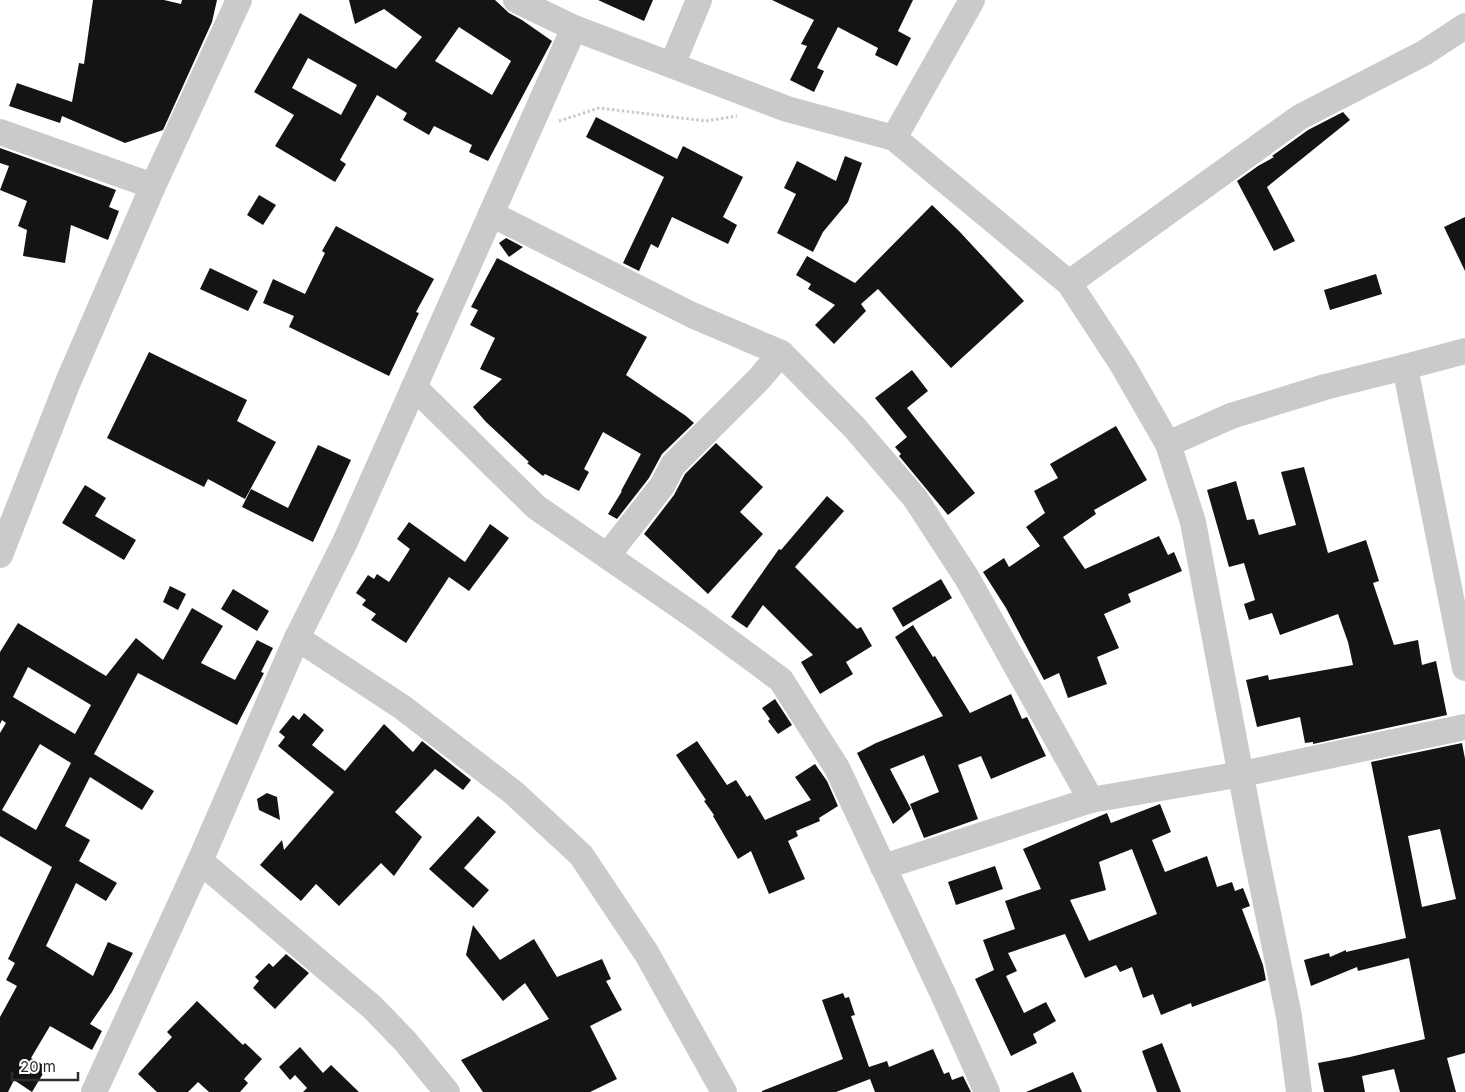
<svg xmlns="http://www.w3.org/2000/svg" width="1465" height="1092" viewBox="0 0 1465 1092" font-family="Inter,sans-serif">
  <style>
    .building { fill: #141414; fill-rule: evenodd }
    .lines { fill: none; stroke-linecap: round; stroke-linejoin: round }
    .path { stroke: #cacaca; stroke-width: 3; stroke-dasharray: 2.5 2.5; stroke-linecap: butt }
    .minor { stroke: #cacaca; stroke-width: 26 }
  </style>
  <rect width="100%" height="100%" fill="#fff"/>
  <!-- building -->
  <g class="building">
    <path d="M93,0H164L181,4L182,0H217L212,22L163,130L125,143L62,116L60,123L9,106L17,83L72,102L79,63L84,64Z"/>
    <path d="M349,0H495L509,13L522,20L552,41L488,161L469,152L472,145L434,126L429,135L403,120L407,113L377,95L340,160L346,164L335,182L275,146L294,115L254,92L300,13L396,69L422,37L384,9L355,24ZM459,27L511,61L492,95L435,61ZM308,58L357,85L341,115L292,88Z"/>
    <path d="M598,0H653L644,21Z"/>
    <path d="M772,0H913L898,31L911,38L897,66L875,55L878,48L838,27L817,68L824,71L814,92L790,80L807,46L801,44L814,20Z"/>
    <path d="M1343,112L1350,120L1267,187L1295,241L1274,251L1237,181L1258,166L1274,157L1272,156L1308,130Z"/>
    <path d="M596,117L677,159L683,146L743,177L723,217L737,225L728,244L672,217L658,248L651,244L639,271L623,263L664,177L586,137Z"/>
    <path d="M0,148L116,190L109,207L119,211L108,240L71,225L65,263L23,256L27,230L18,226L27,201L0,190L9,166L0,163Z"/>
    <path d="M845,156L862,163L848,202L823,232L813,252L777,233L796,194L784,188L797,161L836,181Z"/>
    <path d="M259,195L276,205L263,225L247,215Z"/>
    <path d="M932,205L959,231L1024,301L951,368L878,289L861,304L866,311L834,344L815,325L835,305L808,289L811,284L796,275L807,256L855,283Z"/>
    <path d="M1465,217V271L1444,227Z"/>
    <path d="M336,226L434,279L416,312L419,313L389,376L289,327L294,316L263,303L273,279L305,294L325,253L322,251Z"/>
    <path d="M506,238L523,247L509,257L499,243Z"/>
    <path d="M497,258L647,337L626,375L686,416L694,423L662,454L649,478L617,519L608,514L622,491H621L641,454L603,432L584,469L589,472L579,491L545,474L543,476L527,463L529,462L486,422L473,407L502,379L480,369L495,338L470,325L478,310L471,307Z"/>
    <path d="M210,268L258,291L248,311L200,289Z"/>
    <path d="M1376,274L1382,294L1330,310L1324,290Z"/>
    <path d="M149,352L247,400L237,421L276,442L245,499L208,479L204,487L107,438Z"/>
    <path d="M912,370L928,391L907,408L975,493L948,515L899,456L901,454L895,447L907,437L875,398Z"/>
    <path d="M1116,426L1147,480L1094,510L1096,514L1063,537L1085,569L1159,536L1168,555L1174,552L1182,571L1128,594L1131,602L1104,614L1119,648L1097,657L1107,684L1068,698L1059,673L1044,680L1006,608L983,572L1004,558L1009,567L1040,546L1026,527L1045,513L1034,491L1058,478L1050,464Z"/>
    <path d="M716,443L763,487L740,512L763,534L708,594L644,534L674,495L685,474Z"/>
    <path d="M318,445L351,460L313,542L242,507L251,489L288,508Z"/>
    <path d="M1304,467L1328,553L1366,540L1379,581L1373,583L1394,645L1418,640L1422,665L1436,661L1447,715L1313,744V742L1305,743L1300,717L1257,727L1246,680L1268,675L1269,680L1353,665L1348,642L1338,614L1280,635L1272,613L1249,620L1244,604L1255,600L1244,563L1229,567L1207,490L1236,481L1247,520L1254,519L1259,535L1296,525L1281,472Z"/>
    <path d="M85,485L106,498L95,516L136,540L124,560L62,523Z"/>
    <path d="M827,496L844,511L795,567L857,629L861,627L872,646L846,662L853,674L820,694L801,662L813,655L763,605L747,628L731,617L779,549L781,550Z"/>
    <path d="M409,522L465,562L490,524L509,538L469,591L449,577L406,643L371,620L376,614L362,605L366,600L356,593L368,575L374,579L377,574L389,582L410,549L397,539Z"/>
    <path d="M941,579L952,598L903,627L892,608Z"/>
    <path d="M170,586L186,594L178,610L163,602Z"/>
    <path d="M233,589L269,611L257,631L221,609Z"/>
    <path d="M192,608L223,626L201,663L235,680L257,640L273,648L261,672L264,673L237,725L138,673L94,754L154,791L142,810L90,777L65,826L90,840L79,861L117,883L106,901L76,883L46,946L93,976L108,942L133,953L112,992L90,1024L102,1031L92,1050L50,1026L31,1058L47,1067L32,1092L14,1080L8,1092H0V1017L17,986L6,980L15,963L8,959L52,867L0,836V733L6,723L2,720L0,724V652L18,623L106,676L136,638L163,660ZM28,667L91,705L75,734L13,697ZM40,744L71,763L36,830L2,810Z"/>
    <path d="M913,625L933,657L935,656L970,713L1011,694L1022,719L1027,717L1046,756L991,779L981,756L958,765L978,819L924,838L910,804L939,792L924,755L890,769L911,809L893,824L857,753L876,743L943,716L895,637Z"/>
    <path d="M775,699L792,725L778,734L768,721L770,719L762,708Z"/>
    <path d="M304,713L324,730L312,745L345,771L384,724L413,752L422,741L471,780L463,790L435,769L395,812L422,837L394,876L381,863L339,906L316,884L301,901L260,865L282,840L284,850L334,792L278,746L285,737L279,732L293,715L299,720Z"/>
    <path d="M697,741L727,785L736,780L747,797L750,795L765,820L811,800L795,777L815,764L827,781L838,806L819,818L820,821L796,831L798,836L788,841L805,879L769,894L751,851L738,859L713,816L714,815L704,801L706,800L676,755Z"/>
    <path d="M1462,743L1465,759V1053L1447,1058L1456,1092H1400L1394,1069L1362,1076L1365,1092H1324L1318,1063L1350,1057L1425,1039L1409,958L1358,971L1357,967L1311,986L1304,960L1329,953L1330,957L1346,950V952L1406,938L1371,762ZM1440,829L1456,899L1422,907L1408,836Z"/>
    <path d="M267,793L277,797L280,820L259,810L257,799Z"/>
    <path d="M1160,804L1171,832L1152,840L1165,872L1207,856L1217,887L1232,882L1235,891L1243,888L1250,906L1242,909L1263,965L1266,980L1192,1007L1191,1003L1161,1015L1153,994L1143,998L1132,967L1120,972L1116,965L1085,978L1065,934L1008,953L1017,971L1006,976L1024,1013L1046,1002L1056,1021L1033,1034L1037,1043L1011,1056L975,979L994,970L983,940L1015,929L1005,901L1041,889L1023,849L1107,813L1111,823ZM1132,849L1157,914L1089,941L1070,900L1106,890L1099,862Z"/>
    <path d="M478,816L496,832L464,868L489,890L473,908L429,869Z"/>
    <path d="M995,866L1003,889L956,905L948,882Z"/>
    <path d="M473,925L500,960L534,939L557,977L602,959L611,979L606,981L622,1010L590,1026L617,1079L590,1092H483L461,1060L549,1019L525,983L503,1001L466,955Z"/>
    <path d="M286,954L309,973L275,1009L253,988L259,981L255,977L269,963L273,967Z"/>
    <path d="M843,993L845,998L849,997L855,1015L851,1016L869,1067L887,1061L889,1067L933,1049L944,1074L949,1072L952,1080L963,1076L971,1092H875L870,1079L836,1092H762V1091L843,1059L822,1000Z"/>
    <path d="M197,1001L243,1045L245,1043L262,1059L244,1079L248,1083L240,1092H209L198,1082L188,1092H157L138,1074L172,1037L167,1032Z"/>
    <path d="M1162,1043L1181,1092H1157L1142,1051Z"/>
    <path d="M300,1047L323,1073L331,1065L359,1092H303L307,1088L295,1075L290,1080L279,1067Z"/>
    <path d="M1073,1072L1082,1092H1026Z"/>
  </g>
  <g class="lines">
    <!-- path -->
    <path class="path" d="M559,121L599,108L706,121L737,116"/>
    <!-- minor -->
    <g class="minor">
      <path d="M516,0L574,28L787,109L894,138L1069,283L1122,364L1168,444L1193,522L1255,850L1289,1016L1299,1092"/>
      <path d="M672,65L699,0"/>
      <path d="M0,132L153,186"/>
      <path d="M894,138L972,0"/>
      <path d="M491,214L692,315L781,353L854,427L915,498L967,578L1091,800"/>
      <path d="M1069,283L1300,117L1424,53L1465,26"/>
      <path d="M1405,367L1465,668"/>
      <path d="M414,387L536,507L697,618L781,680L837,768L943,994L987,1092"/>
      <path d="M1168,444L1231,416L1325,387L1405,367L1465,351"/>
      <path d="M0,555L68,382L153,186L239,0"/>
      <path d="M607,556L662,486L673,465L759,379L781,353"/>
      <path d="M297,638L402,707L514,793L581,855L647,954L724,1092"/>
      <path d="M200,861L372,1007L405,1041L447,1092"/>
      <path d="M883,867L1091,800L1242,774L1465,727"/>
      <path d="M94,1092L200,861L297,638L345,542L574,28"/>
    </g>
  </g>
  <!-- scale -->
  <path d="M12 1072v8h66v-8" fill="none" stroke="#2d2d2d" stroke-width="2.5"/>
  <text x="20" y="1072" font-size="15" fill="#2d2d2d" stroke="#ffffff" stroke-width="4" paint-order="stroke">20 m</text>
</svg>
